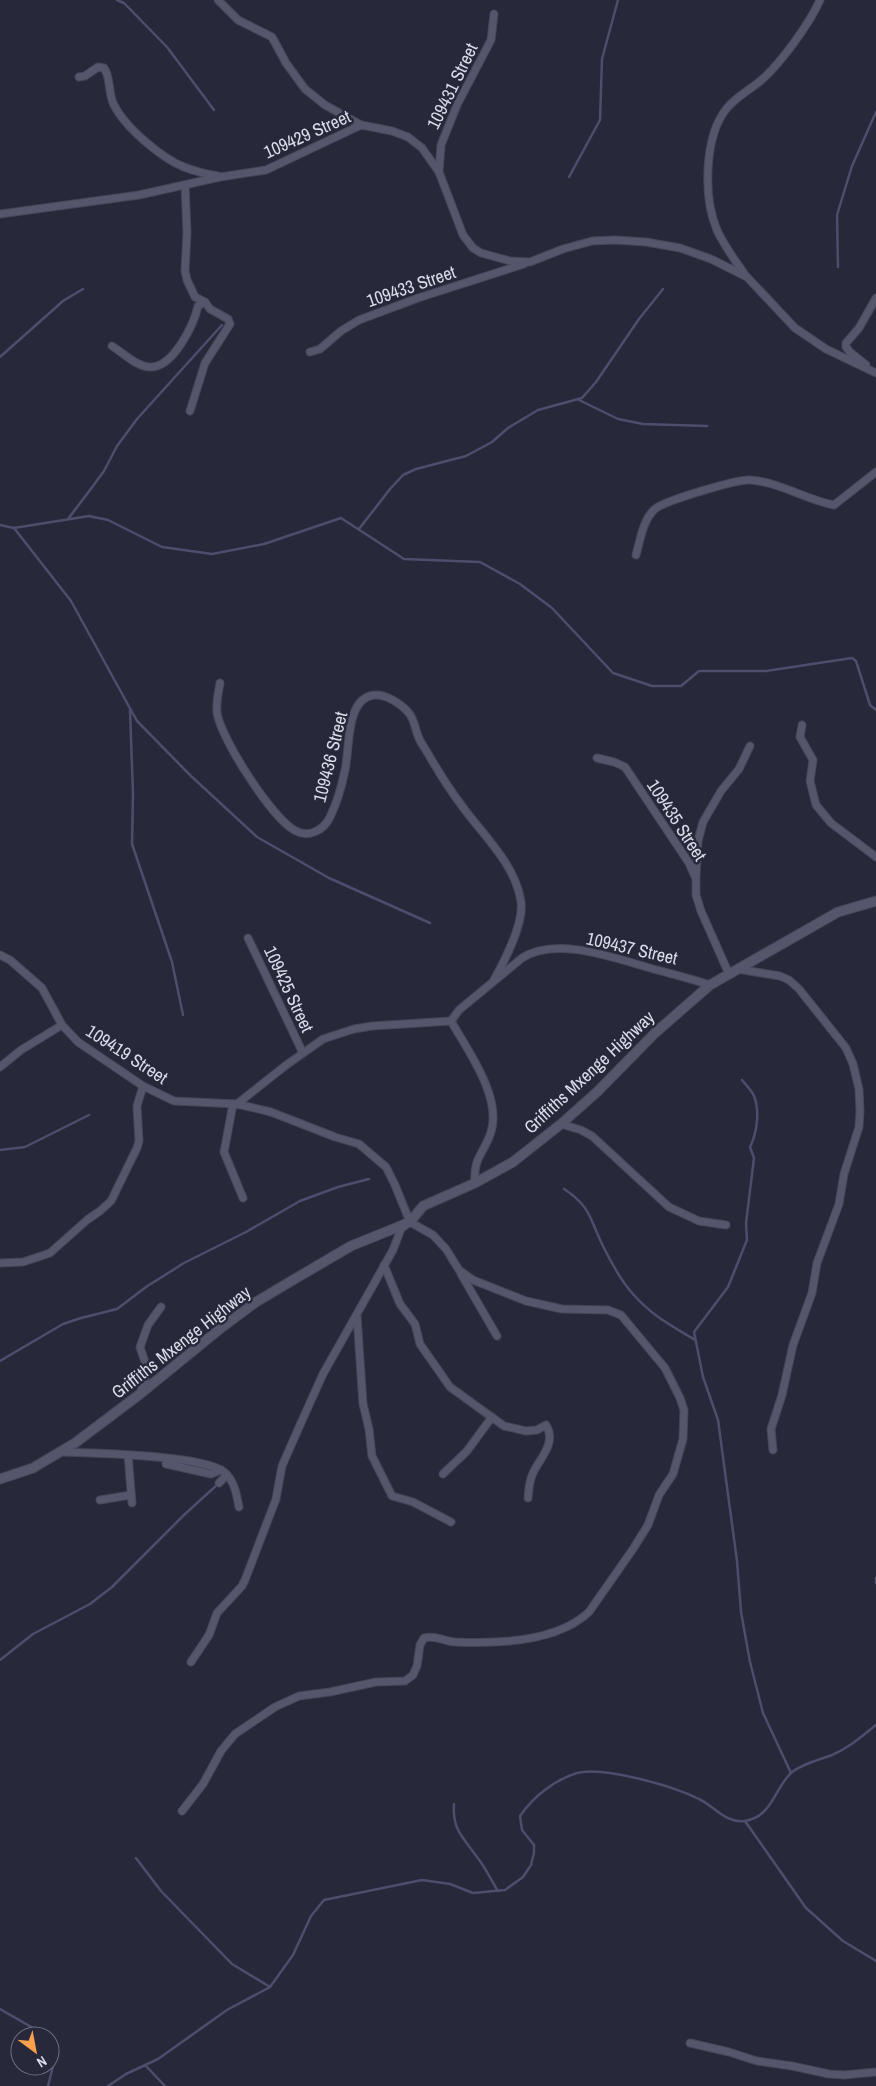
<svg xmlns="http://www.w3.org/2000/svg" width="876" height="2086" viewBox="0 0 876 2086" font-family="'Archivo Narrow',sans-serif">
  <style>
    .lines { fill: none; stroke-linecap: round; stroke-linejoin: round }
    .stream { stroke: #4f4d6c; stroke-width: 2.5 }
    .minor-casing { stroke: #454655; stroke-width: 9 }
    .tertiary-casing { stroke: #454655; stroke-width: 11 }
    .minor { stroke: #55566b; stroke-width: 7 }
    .tertiary { stroke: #55566b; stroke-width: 9 }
    .labels { text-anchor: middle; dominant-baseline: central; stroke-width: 5; stroke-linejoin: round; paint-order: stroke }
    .street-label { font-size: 18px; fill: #dbdce9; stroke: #27283a }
  </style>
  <rect width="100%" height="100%" fill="#27283a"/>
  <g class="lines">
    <!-- stream -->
    <g class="stream">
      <path d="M117,0L124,3L167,47L214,110"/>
      <path d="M569,177L600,120L602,59L618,0"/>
      <path d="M838,267L837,215L852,166L876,112"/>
      <path d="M0,357L63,301L83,289"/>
      <path d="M579,400L618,419L643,424L707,426"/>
      <path d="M68,519L90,490L104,471L117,446L137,419L222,325"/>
      <path d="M0,525L14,528L89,516L108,520L162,547L212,554L264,544L341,518L404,559L480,562L520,584L552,608L613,673L652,686H681L699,671H766L852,658L856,661L870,705L876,710"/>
      <path d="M14,528L71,601L137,721L191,776L257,837L329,878L430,923"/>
      <path d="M359,529L390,489L403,475L416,469L466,456L492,442L508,428L538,410L582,398L596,382L639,319L663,289"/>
      <path d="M130,710L133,794L132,844L172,962L183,1015"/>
      <path d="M742,1080C746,1085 752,1091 754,1096C760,1111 757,1133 750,1147L754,1158L746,1223L747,1240L728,1287L694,1332L703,1377L718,1420L737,1561L741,1612L750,1662L763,1713L791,1773"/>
      <path d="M0,1150L25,1147L89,1115"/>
      <path d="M564,1189C592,1207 590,1221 604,1248C612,1264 621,1281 633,1294C652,1316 671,1325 695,1340"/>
      <path d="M0,1361L63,1324L81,1318L117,1309L146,1287L184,1263L246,1232L300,1201L338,1187L369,1179"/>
      <path d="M876,1578V1583"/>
      <path d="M0,1660L33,1634L90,1604L112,1587L185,1514L218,1484"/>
      <path d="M454,1804C452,1830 463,1837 477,1857C485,1867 491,1880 498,1891"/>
      <path d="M745,1821L806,1908L843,1941L876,1961"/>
      <path d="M136,1858L161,1891L232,1964L270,1987"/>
      <path d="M0,2009L47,2036"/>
      <path d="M146,2066L165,2086"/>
      <path d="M48,2086L54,2062L56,2045L50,2039"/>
      <path d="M108,2086L126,2074L158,2059L227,2010L270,1987L293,1955L311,1916L324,1900L422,1880L450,1884L473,1893L505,1890L523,1877L531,1865L534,1853V1845L522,1830L520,1816C533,1797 554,1780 577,1773C603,1766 673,1786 699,1799C714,1806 726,1824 745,1821C772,1817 774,1789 791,1773C801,1764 819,1760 832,1755C849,1748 862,1736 876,1725"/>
    </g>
    <!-- minor casing -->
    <g class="minor-casing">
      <g id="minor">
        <path d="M218,0L238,20L272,37L286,63L305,89L325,105L361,125"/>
        <path d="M79,77L85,76L98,67L104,68C111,77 108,94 114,105C125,127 161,158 184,167C194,171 206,174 218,176"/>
        <path d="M439,172L441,145L457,105L491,40L494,14"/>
        <path d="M185,185L187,233L185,271L187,280L195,297L205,302L210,309L228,319L230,324L205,363L190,411"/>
        <path d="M0,214L139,195L220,177L266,170L361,125L392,131L408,137L422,148L439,172L463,235L473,248L481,253L510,261L530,262L563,249L592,241L615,240L646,242L680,248L711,259L747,277L795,328L826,349L876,373"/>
        <path d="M745,275C735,260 724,246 717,230C703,197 704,136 727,108C736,97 748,91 759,82C779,66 810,23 820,0"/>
        <path d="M112,346C123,353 136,366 149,367C173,369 194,324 198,306L205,302"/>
        <path d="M310,352L320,349L341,331L359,320L418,298L524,264"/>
        <path d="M866,365L850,352L846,347V343L859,328L876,298"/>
        <path d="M636,555C640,541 643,519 655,509C664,501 737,479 750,480C780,482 806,500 834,505L876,472"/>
        <path d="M220,683C218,693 216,703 217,713C221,739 273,820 296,831C309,838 324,830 330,817C337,803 342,785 345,770C350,750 345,697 375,695C386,694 401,704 408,712C414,718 415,728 418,736C420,742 424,747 427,752C438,771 449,789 462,806C483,835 516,865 521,902C524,924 505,960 494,980"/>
        <path d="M802,725L800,737L813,760L810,781L816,805L831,823L876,857"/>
        <path d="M597,758L614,762L625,767L689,863L696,879V895L701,911L729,974"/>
        <path d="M696,876L698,841L703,822L721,791L739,769L750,746"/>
        <path d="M248,938L303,1053"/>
        <path d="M0,955L10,960L42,988L62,1025L78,1042L143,1086L174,1101L237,1104L285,1066L323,1039L354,1029L372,1026L451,1021L459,1010L522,958C557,936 614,958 650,968C671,974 690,978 710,985"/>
        <path d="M737,969L780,976L789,980L799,989L846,1048L853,1064L859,1089L860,1111L859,1127L844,1174L839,1204L817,1263L812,1293L793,1345L782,1395L771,1429L773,1450"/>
        <path d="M451,1021C468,1051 502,1097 491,1132C484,1154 473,1157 475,1183"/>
        <path d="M0,1067L21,1050L62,1025"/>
        <path d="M233,1104L224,1152L243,1198"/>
        <path d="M561,1124L581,1130L592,1136L669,1207L699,1221L726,1225"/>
        <path d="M0,1263L23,1262L50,1253L87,1220L100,1211L111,1201L137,1148L139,1141L137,1106L143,1086"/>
        <path d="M384,1265L400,1304L415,1324L420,1344L450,1387L504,1426L526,1431L537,1430L546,1425C557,1443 540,1458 533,1473C529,1481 529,1489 528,1498"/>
        <path d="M461,1274L497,1336"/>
        <path d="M357,1316L363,1404L369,1429L372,1456L392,1496L413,1502L451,1522"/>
        <path d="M140,1394L148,1371L140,1347L148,1325L161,1307"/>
        <path d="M61,1452C93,1453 203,1455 224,1472C234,1479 237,1496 239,1507"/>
        <path d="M128,1455L132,1503"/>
        <path d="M166,1464L211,1474L221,1470"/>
        <path d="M443,1474L467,1451L492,1417"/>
        <path d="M219,1483L227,1475"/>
        <path d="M100,1500L131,1495"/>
        <path d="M191,1662L209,1635L217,1613L242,1586L245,1580L276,1499L282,1466L300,1425L323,1374L393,1250L401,1229L406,1225"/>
        <path d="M182,1811L203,1784L221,1751L235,1734L275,1707L299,1696L330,1692L376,1682L405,1681L413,1675L417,1666L420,1645L424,1638C435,1635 444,1641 455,1642C496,1644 557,1642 589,1612L633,1549L648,1525L659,1495L673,1474L683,1439L684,1410L680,1398L665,1368L621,1315L608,1310L562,1309L526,1301L473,1280L459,1270L446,1249L433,1235L410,1222L395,1185L386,1167L359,1144L335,1137L271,1112L237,1104"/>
        <path d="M690,2043L729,2052L757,2061L792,2066L829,2074L844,2075L876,2072"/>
      </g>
    </g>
    <!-- tertiary casing -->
    <g class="tertiary-casing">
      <path id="tertiary" d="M0,1479L33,1468L75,1443L140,1394L221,1328L256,1302L298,1277L351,1246L410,1222L423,1206L475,1183L513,1162L561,1124L597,1092L655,1033L710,985L838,912L876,901"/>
    </g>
    <!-- minor -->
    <use href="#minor" class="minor"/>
    <!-- tertiary -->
    <use href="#tertiary" class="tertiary"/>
  </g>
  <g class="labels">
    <!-- street labels -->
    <g class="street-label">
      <text transform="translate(452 86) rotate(-64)">109431 Street</text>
      <text transform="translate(307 134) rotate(-24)">109429 Street</text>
      <text transform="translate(411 286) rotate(-19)">109433 Street</text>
      <text transform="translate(330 757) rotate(-76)">109436 Street</text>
      <text transform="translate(677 820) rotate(57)">109435 Street</text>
      <text transform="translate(632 948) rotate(13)">109437 Street</text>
      <text transform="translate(289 989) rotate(65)">109425 Street</text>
      <text transform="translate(127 1054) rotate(33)">109419 Street</text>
      <text transform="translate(589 1072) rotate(-43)">Griffiths Mxenge Highway</text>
      <text transform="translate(181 1342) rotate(-38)">Griffiths Mxenge Highway</text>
    </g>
  </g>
  <!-- north arrow -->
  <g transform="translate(35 2051) rotate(148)"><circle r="24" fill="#27283a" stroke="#6f7080"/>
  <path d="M0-4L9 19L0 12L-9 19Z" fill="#f8a14a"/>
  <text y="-8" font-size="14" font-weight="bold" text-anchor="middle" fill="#dbdce9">N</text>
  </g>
</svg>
